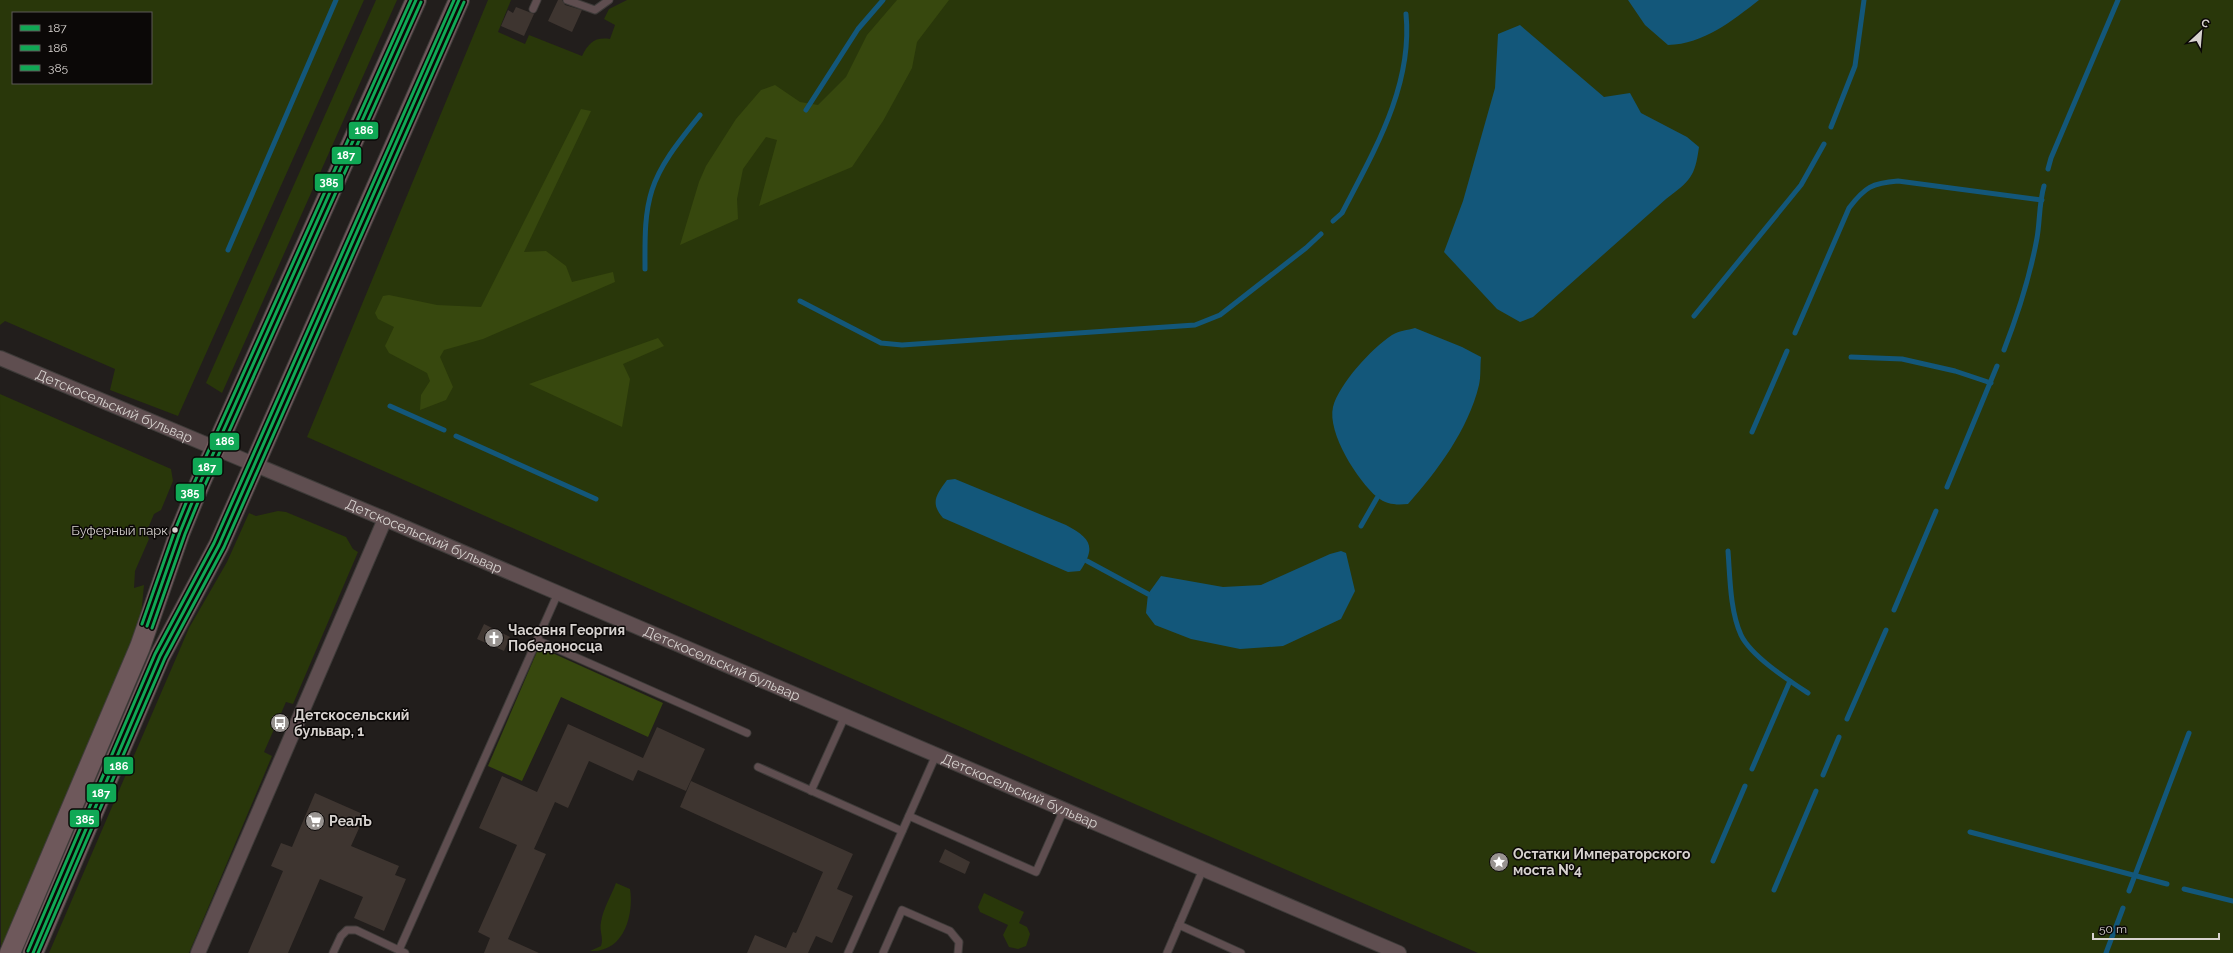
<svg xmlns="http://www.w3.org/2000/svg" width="2233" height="953" viewBox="0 0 2233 953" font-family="Raleway,sans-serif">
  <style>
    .green { fill: #29370a; fill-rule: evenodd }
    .forest { fill: #37480e }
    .water { fill: #13577a }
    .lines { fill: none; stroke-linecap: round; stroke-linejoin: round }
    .stream { stroke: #13577a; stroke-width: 5 }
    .building { fill: #3e3530 }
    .lane-casing { stroke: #3e3b39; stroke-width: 9 }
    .street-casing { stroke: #3e3b39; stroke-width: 16 }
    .secondary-casing { stroke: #3e3b39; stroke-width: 22 }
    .lane { stroke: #5f4e50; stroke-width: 7 }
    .street { stroke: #5f4e50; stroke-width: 14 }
    .secondary { stroke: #6e585b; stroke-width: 20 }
    .bus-1-casing { stroke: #0b0807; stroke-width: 6 }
    .bus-2-casing { stroke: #0b0807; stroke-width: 6 }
    .bus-3-casing { stroke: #0b0807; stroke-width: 6 }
    .bus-1 { stroke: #10a855; stroke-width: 3 }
    .bus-2 { stroke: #10a855; stroke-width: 3 }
    .bus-3 { stroke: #10a855; stroke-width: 3 }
    .bus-dot { fill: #d7d2cf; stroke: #0b0807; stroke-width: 1.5 }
    .labels { text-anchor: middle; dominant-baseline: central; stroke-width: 3; stroke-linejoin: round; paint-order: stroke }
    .bus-label { font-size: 13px; fill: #d7d2cf; stroke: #0b0807; text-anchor: end }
    .street-label { font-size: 14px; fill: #d7d2cf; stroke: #0b0807 }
    .poi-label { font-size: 14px; font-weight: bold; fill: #d7d2cf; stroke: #0b0807; text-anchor: start }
    .line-badge { stroke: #0b0807; stroke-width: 1.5 }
    .badge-label { font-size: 11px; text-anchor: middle; font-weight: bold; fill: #fff }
  </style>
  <rect width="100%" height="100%" fill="#221e1c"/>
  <!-- green -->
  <g class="green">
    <path d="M0,0H364L178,416L110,390L115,369L5,321L0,325ZM13,13H151V83H13Z"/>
    <path d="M376,0H397L222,393L206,383Z"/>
    <path d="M488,0H511L498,32L525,44L529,35L582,56C589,43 594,37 610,39L615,25L604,19L609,9L627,0H2233V953H1478L1137,805L307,437Z"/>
    <path d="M0,394L171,469L173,481L161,510L154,514L146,533L149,539L135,571L134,588L144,585L140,627L1,953Z"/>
    <path d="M278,511L286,512L346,537L353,549L358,552L293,704L286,702L264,752L272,756L189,953H49L189,628L227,562L249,513L256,516Z"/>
    <path d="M616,883L630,889C634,913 625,953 590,951L601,946C604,938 599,931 601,922C603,909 611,896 616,883Z"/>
    <path d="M984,893L1024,912L1019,923L1027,927L1030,934L1026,946L1018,949L1009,947L1003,935L1008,925L980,912L978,907Z"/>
  </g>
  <!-- forest -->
  <g class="forest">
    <path d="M897,0H949L917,42L912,68L883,121L852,167L759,206L777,140L766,137L743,169L737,199L738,219L680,245L699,182L706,166L736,119L761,90L775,85L800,102L818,105L846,77L867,35Z"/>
    <path d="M581,109L591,111L524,252L546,251L566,266L572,282L613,272L615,282L483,339L444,350L440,357L453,387L446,400L420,410L421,395L430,381L427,373L389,353L385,346L394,327L378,319L375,313L383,296L389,295L437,305L481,307Z"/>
    <path d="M658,338L664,346L623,364L630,379L622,427L529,384Z"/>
    <path d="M539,647L663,703L648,737L561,697L522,781L488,766Z"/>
  </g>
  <!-- water -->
  <g class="water">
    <path d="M1628,0H1759C1732,21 1704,44 1668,45L1645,25Z"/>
    <path d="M1520,25L1604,97L1630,93L1641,113L1687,137L1699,147C1695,177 1690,181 1666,199L1533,317L1520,322L1497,309L1444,252L1463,201L1495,88L1498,34Z"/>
    <path d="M1415,328L1462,347L1481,357C1480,366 1481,377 1479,385C1468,430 1438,470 1408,504C1397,505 1387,505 1377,497C1358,481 1327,433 1333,407C1339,384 1372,348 1392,335C1398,331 1408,330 1415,328Z"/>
    <path d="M955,479L1066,525C1090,538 1097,546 1080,571L1068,572L943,518C930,503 936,495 947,480Z"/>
    <path d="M1341,551L1346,553L1355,591L1341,619L1283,646L1240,649L1191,639L1155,625L1146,613L1148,594L1161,576L1223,587L1261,585L1330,554Z"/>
  </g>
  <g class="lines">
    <!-- stream -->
    <g class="stream">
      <path d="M806,110L858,29L883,0"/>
      <path d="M1831,127L1855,66L1864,0"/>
      <path d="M2048,169L2051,158L2118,0"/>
      <path d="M1333,221L1342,213C1374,151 1413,86 1406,14"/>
      <path d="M228,250L336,0"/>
      <path d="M645,269C645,242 644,215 652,190C661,162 682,138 700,115"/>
      <path d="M800,301L881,343L902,345L1195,325L1220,315L1306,248L1321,234"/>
      <path d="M1694,316L1801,185L1824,144"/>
      <path d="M1795,333L1849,208C1865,187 1872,183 1898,181L2042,200"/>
      <path d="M2004,350C2018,314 2030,276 2037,238C2040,221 2039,203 2044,186"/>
      <path d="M1851,357L1902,359L1955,371L1991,383"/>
      <path d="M390,406L444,430"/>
      <path d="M1752,432L1787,351"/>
      <path d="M456,436L596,499"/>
      <path d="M1947,487L1997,366"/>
      <path d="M1361,526L1377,498"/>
      <path d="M1728,551C1730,577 1730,611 1741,635C1751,656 1788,680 1808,693"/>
      <path d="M1087,561L1148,594"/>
      <path d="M1894,610L1936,511"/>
      <path d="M1847,719L1886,630"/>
      <path d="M1752,769L1790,681"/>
      <path d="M1823,775L1839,737"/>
      <path d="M1970,832L2167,884"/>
      <path d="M1713,861L1745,786"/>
      <path d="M2184,889L2233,901"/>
      <path d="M1774,890L1816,791"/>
      <path d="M2129,891L2189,733"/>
      <path d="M2106,953L2123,908"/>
    </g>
  </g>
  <!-- building -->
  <g class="building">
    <path d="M558,0H562L565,5L582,10L572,32L548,21Z"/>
    <path d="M516,7L534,14L524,36L501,26L508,10L513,13Z"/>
    <path d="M484,624L510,637L504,651L477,639Z"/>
    <path d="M568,724L643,758L657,727L705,749L686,791L638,770L633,781L589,761L568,808L555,802L534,849L546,854L508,939L539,953H484L490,938L478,932L517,845L479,828L502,776L537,792Z"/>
    <path d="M691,781L853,854L837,889L853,896L832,943L816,936L808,953H747L755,935L786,948L793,932L796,933L823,872L680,807Z"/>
    <path d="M315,793L365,815L351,846L399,866L395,875L406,879L384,931L354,918L363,897L320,879L288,953H248L283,871L271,866L281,843L292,847Z"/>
    <path d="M945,849L970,862L965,874L939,862Z"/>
  </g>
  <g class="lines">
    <!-- lane casing -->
    <g class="lane-casing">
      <g id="lane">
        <path d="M567,0L595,10L609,0"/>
        <path d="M533,9L537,0"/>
        <path d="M537,640L747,733"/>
        <path d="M758,767L902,831"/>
        <path d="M811,791L845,716"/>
        <path d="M909,816L1036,872L1064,809"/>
        <path d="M1179,925L1241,953"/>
        <path d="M399,950L558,593"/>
        <path d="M333,953L341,936L347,930H356L405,953"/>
        <path d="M848,953L936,755"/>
        <path d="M883,953L902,910L950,931L959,942L958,953"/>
        <path d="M1167,953L1203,869"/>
      </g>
    </g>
    <!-- street casing -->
    <g class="street-casing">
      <g id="street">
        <path id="s1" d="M0,358L385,519L1399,953"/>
        <path d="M198,953L385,519"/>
      </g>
    </g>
    <!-- secondary casing -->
    <g class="secondary-casing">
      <g id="secondary">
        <path d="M10,953L140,647L180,532L200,483L416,0"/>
        <path d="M33,953L160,656L219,545L459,0"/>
      </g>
    </g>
    <!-- lane -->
    <use href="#lane" class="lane"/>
    <!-- street -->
    <use href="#street" class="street"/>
    <!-- secondary -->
    <use href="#secondary" class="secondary"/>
    <!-- bus-1 casing -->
    <g class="bus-1-casing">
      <g id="bus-1">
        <path d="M147,626L180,532L200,483L416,0"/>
        <path d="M33,953L160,656L219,545L459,0"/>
      </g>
    </g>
    <!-- bus-2 casing -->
    <g class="bus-2-casing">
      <g id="bus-2">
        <path d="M152,628L185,534L205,485L421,2"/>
        <path d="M38,953L165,658L224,547L464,2"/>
      </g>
    </g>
    <!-- bus-3 casing -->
    <g class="bus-3-casing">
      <g id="bus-3">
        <path d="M142,624L175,530L195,481L411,0"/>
        <path d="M28,951L155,654L214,543L454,0"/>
      </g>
    </g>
    <!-- bus-1 -->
    <use href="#bus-1" class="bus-1"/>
    <!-- bus-2 -->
    <use href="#bus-2" class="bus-2"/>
    <!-- bus-3 -->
    <use href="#bus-3" class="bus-3"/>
  </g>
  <!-- icons -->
  <defs>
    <g id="church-disc" transform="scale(1)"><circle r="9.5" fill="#989390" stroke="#0b0807"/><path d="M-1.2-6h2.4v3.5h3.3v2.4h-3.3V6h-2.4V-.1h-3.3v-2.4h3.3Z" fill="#fff"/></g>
    <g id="bus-disc" transform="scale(1)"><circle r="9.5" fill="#989390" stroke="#0b0807"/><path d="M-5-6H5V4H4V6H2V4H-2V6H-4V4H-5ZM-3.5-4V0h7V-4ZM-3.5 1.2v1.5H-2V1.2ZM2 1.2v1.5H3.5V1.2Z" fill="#fff"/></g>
    <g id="supermarket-disc" transform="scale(1)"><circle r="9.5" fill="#989390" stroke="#0b0807"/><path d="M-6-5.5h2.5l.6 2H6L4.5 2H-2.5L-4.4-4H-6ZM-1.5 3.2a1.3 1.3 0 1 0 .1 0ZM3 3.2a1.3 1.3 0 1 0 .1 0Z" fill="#fff"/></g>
    <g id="sight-disc" transform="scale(1)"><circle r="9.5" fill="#989390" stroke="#0b0807"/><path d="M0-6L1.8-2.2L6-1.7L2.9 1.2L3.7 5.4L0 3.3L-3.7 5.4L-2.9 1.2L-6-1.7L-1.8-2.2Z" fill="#fff"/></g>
  </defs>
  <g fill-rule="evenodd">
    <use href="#church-disc" x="494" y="638"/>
    <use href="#bus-disc" x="280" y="723"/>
    <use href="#supermarket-disc" x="315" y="821"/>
    <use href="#sight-disc" x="1499" y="862"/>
  </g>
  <!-- markers -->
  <circle class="bus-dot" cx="175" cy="530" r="3.5"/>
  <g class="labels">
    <!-- bus labels -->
    <g class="bus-label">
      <text x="168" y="530">Буферный парк</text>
    </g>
    <!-- street labels -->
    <g class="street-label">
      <text stroke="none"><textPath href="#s1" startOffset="124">Детскосельский бульвар</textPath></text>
      <text stroke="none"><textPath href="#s1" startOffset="460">Детскосельский бульвар</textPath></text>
      <text stroke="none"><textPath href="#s1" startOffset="784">Детскосельский бульвар</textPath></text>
      <text stroke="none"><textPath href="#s1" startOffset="1108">Детскосельский бульвар</textPath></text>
    </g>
    <!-- poi labels -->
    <g class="poi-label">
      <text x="508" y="630">Часовня Георгия<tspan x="508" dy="16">Победоносца</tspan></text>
      <text x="294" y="715">Детскосельский<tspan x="294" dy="16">бульвар, 1</tspan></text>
      <text x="329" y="821">РеалЪ</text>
      <text x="1513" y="854">Остатки Императорского<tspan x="1513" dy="16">моста №4</tspan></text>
    </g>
  </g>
  <g class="line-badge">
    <rect x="348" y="121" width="31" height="19" rx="4" fill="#10a855"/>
    <rect x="331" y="146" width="31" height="19" rx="4" fill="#10a855"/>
    <rect x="314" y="173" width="30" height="19" rx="4" fill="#10a855"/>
    <rect x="209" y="432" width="31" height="19" rx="4" fill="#10a855"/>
    <rect x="192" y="457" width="31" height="19" rx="4" fill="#10a855"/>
    <rect x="175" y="483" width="30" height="19" rx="4" fill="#10a855"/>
    <rect x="103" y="756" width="31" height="19" rx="4" fill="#10a855"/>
    <rect x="86" y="783" width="31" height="20" rx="4" fill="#10a855"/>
    <rect x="69" y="809" width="31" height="19" rx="4" fill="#10a855"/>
  </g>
  <g class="badge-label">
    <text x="364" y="134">186</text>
    <text x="346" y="159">187</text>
    <text x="329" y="186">385</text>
    <text x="225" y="445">186</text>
    <text x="207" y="471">187</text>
    <text x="190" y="497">385</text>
    <text x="119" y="770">186</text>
    <text x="101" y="797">187</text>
    <text x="85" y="823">385</text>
  </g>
  <!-- legend -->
  <rect x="12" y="12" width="140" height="72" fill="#0b0807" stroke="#5d5957"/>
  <rect x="20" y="25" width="20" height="6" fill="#10a855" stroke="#5d5957"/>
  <text x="48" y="32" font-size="12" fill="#d7d2cf">187</text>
  <rect x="20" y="45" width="20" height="6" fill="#10a855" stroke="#5d5957"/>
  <text x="48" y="52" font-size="12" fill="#d7d2cf">186</text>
  <rect x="20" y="65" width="20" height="6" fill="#10a855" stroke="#5d5957"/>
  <text x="48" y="72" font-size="12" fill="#d7d2cf">385</text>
  <!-- north arrow -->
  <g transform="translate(2201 32) rotate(26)" stroke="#0b0807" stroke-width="3" paint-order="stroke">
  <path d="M0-3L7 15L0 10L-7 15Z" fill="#d7d2cf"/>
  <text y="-6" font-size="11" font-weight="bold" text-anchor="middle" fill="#d7d2cf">С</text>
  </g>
  <!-- scale -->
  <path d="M2093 933v6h126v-6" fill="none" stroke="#d7d2cf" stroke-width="2"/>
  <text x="2099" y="933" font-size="12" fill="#d7d2cf" stroke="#0b0807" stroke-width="3" paint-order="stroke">50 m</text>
</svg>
